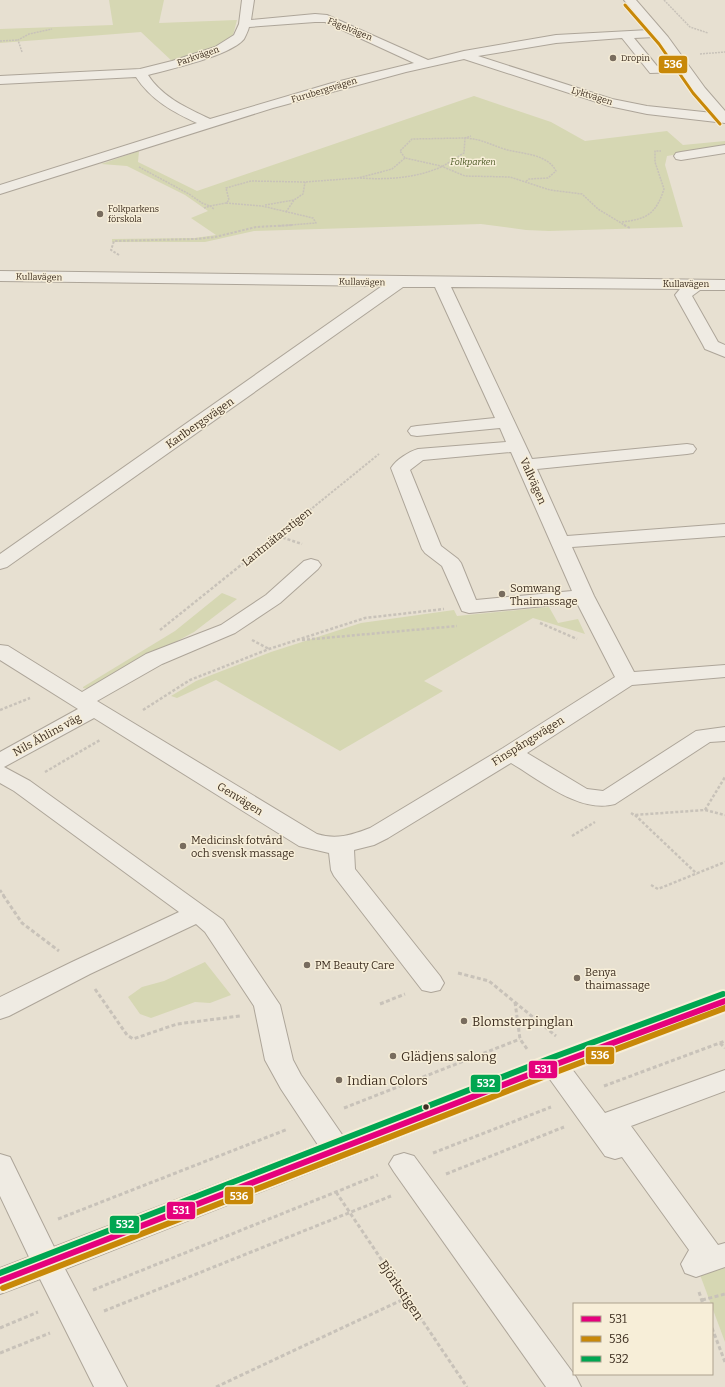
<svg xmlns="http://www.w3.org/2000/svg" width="725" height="1387" viewBox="0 0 725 1387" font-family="Bitter,serif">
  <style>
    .green { fill: #d6d7b3 }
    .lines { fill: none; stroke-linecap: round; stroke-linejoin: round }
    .minor-casing { stroke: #ada599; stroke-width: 2 }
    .path-far3 { stroke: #c8c2b9; stroke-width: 1.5; stroke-dasharray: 2 1; stroke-linecap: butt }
    .path-far2 { stroke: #c8c2b9; stroke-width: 2; stroke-dasharray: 2.5 1.5; stroke-linecap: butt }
    .path-far1 { stroke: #c8c2b9; stroke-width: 2.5; stroke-dasharray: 3 2; stroke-linecap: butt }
    .path { stroke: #c8c2b9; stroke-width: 3; stroke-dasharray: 4 2.5; stroke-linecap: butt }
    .minor { fill: #efebe3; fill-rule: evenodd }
    .bus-1-casing { stroke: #f7eed8; stroke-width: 10 }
    .bus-2-far1-casing { stroke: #f7eed8; stroke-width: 5 }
    .bus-2-casing { stroke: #f7eed8; stroke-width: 10 }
    .bus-3-casing { stroke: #f7eed8; stroke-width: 10 }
    .bus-1 { stroke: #e5007d; stroke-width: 6 }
    .bus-2-far1 { stroke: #c88808; stroke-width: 3 }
    .bus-2 { stroke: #c88808; stroke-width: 6 }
    .bus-3 { stroke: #00a651; stroke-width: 6 }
    .poi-dot { fill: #786c5e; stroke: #f7eed8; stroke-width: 1.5 }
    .bus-dot { fill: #3d2e20; stroke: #f7eed8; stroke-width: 1.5 }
    .labels { text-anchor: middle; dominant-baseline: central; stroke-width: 3; stroke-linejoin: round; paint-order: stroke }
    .far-street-label { font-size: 9px; fill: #3d2e20; stroke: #f7eed8 }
    .far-poi-label { font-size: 9px; fill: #3d2e20; stroke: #f7eed8; text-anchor: start }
    .far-park-label { font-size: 9px; font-style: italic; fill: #4d5a26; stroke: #f7eed8 }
    .street-label { font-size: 11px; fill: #3d2e20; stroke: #f7eed8 }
    .poi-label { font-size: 11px; fill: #3d2e20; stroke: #f7eed8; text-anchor: start }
    .near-poi-label { font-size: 13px; fill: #3d2e20; stroke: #f7eed8; text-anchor: start }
    .near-street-label { font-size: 13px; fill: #3d2e20; stroke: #f7eed8 }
    .line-badge { stroke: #f7eed8; stroke-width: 1.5 }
    .badge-label { font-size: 11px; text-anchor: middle; font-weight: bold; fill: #fff }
  </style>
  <rect width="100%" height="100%" fill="#e7e0d1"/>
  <!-- green -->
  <g class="green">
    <path d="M109,0H164L159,23L237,20L233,35L214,49L173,62L141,32L0,43V29L113,25Z"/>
    <path d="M474,96L551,122L585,141L667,131L683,145L725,141V146L667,156L665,165L683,227L549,231L526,230L481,224L254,231L205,242H112V239L195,238L216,235L191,218L208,211L185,195L127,166L101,164L139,151L138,162L197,191Z"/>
    <path d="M222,593L237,599L194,632L88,689L83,688V687L175,631Z"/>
    <path d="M549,607L558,623L578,619L585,634L533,618L424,681L443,691L340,751L216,680L177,698L171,696L196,681L271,652L361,623L454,610L457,616Z"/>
    <path d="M205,962L231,995L210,1003L195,1002L151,1018L140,1014L128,997L142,987L164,981Z"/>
    <path d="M725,1255V1342L696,1264Z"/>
  </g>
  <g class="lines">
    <!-- minor casing -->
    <g class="minor-casing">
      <g id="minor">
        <path d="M242,0H254L251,20L315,14L327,15L428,60L464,51L556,35L649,30L624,0H636L668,37L705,88L725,111V123L647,114L609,106L464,59L406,72L273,108L0,194V185L197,123C173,112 151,100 136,77L0,84V76L140,69L172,61L215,47L234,35L239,24ZM315,22H325L414,63L332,83L210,119C187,108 162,97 148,75C170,69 230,56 244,39C246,35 248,31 249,27ZM655,37L676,65L657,66L634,38ZM622,38L650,73L681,72L694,92L713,113L647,106L612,99L478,56L556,43Z"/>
        <path d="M725,145V153L681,160L676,159L674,156L676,153L681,152Z"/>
        <path d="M0,271L725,280V290H700L692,296L718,342L725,345V357L705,349L703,345L675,295L680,289L451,287L532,459L687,444L693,445L696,449L693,453L687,454L537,469L567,536L725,524V536L572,547L594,596L634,672L725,665V677L632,685L527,753L587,789L603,791L696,731L725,727V741L710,742L615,804C580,814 540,780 511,763L388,838L374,845L354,850L355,869L440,976L444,983L440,990L431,992L422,990L334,876L331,870L329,853L299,846L94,718L4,767L30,781L223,920L280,1005L293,1060L301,1075L343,1136L544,1058L725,992V1011L572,1069L605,1113L725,1070V1091L631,1126L718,1245L725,1243V1267L696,1277L685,1273L681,1264L689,1250L622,1157L615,1159L605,1156L549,1078L65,1269L127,1387H94L40,1279L0,1294V1268L29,1257L0,1196V1154L10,1157L54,1247L318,1145L281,1089L265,1060L254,1006L205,932L196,924L90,974L9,1016L0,1019V997L72,962L179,912L14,791L0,783V752L78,709L0,660V645L8,646L82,692L146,654L221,625L266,595L304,561L311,559L318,561L321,565L318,569L280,603L235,633L162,664L97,701L317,834C336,840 352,835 370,828L503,748L615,677L577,603L469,613L462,611L442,566L425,553L422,549L391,468C396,460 408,452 418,449L506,442L500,428L417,436L411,435L408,431L411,427L417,426L495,418L435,287H403L7,567L0,569V554L382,286L0,281ZM511,452L572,591L476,600L461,563L458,559L441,546L410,470L423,460Z"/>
        <path d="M404,1153L414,1156L576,1377L581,1387H546L394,1172L389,1164L394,1156Z"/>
      </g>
    </g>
    <!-- path-far3 -->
    <g class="path-far3">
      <path d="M664,0L690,27L708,33"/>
      <path d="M0,41L18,40"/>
      <path d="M22,52L18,40L29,34L52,29"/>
      <path d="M700,54L725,52"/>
      <path d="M405,158L400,151L412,139L465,138L471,136"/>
      <path d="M139,167L189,194L202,203L210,206L226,203L229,200L226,188L251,181L305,182L358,178L392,169L405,158L441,166L465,176L510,177L550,190L582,194L598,209L626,226"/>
      <path d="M360,178C387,180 418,178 443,166C450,162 457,157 464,153L465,138C481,139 489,144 504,149C520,154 547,153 556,171L548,178L529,179L525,182"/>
      <path d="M226,203L262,206L313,218L316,223L278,226"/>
      <path d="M265,205L294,200L303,194L305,182"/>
      <path d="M204,208L210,206L214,209"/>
      <path d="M286,212L294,200"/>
      <path d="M622,222C647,219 656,214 664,189L655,162V151H661"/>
    </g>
    <!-- path-far2 -->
    <g class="path-far2">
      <path d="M624,225L630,228"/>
      <path d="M119,255L111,250L114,241L196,239L215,237L256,227L293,225"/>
      <path d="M300,518L379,454"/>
    </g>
    <!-- path-far1 -->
    <g class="path-far1">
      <path d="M278,536L302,544"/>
      <path d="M540,623L577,639"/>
      <path d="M160,630L301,517"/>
      <path d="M252,640L269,649"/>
      <path d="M302,640L457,626"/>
      <path d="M0,710L30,698"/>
      <path d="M143,710L190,680L269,649L365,618L444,609"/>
      <path d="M45,772L100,740"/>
      <path d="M705,810L725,777"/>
      <path d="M631,813L634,815L705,810L725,815"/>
      <path d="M635,815L697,874"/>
      <path d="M572,836L595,822"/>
      <path d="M651,885L658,889L725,862"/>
      <path d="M0,890L4,896"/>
    </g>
    <!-- path -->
    <g class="path">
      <path d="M3,895L22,923L59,951"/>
      <path d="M458,973L489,981L556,1036"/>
      <path d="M95,989L127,1035L133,1039L177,1024L240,1016"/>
      <path d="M515,1002L520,1039L527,1049"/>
      <path d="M380,1004L405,994"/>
      <path d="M720,1043L725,1048"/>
      <path d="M604,1086L725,1041"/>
      <path d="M344,1108L520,1039"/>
      <path d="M433,1153L551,1107"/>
      <path d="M446,1174L564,1127"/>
      <path d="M336,1192L467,1387"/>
      <path d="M58,1219L288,1129"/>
      <path d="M93,1290L378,1175"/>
      <path d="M699,1292L703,1304"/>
      <path d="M702,1300L725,1294"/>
      <path d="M104,1311L391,1196"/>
      <path d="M0,1328L38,1312"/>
      <path d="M712,1328L725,1362"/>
      <path d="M0,1353L50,1333"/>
      <path d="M216,1387L406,1298"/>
    </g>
    <!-- minor -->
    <use href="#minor" class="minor"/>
    <!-- bus-1 casing -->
    <g class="bus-1-casing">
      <path id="bus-1" d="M0,1281L554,1065L725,1001"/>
    </g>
    <!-- bus-2-far1 casing -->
    <g class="bus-2-far1-casing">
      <path id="bus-2-far1" d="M625,5L659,44L693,93L720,124"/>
    </g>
    <!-- bus-2 casing -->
    <g class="bus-2-casing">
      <path id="bus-2" d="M3,1288L556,1072L725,1008"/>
    </g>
    <!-- bus-3 casing -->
    <g class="bus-3-casing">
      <path id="bus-3" d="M0,1273L551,1058L723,994"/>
    </g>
    <!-- bus-1 -->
    <use href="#bus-1" class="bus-1"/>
    <!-- bus-2-far1 -->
    <use href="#bus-2-far1" class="bus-2-far1"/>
    <!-- bus-2 -->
    <use href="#bus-2" class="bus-2"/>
    <!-- bus-3 -->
    <use href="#bus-3" class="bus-3"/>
  </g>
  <!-- markers -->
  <g class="poi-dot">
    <circle cx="613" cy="58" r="4"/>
    <circle cx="100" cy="214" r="4"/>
    <circle cx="502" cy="594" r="4"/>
    <circle cx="183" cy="846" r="4"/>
    <circle cx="307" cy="965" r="4"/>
    <circle cx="577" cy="978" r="4"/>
    <circle cx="464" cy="1021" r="4"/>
    <circle cx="393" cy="1056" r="4"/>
    <circle cx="339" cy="1080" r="4"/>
  </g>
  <circle class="bus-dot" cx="426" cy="1107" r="3.5"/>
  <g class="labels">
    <!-- far-street labels -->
    <g class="far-street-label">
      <text transform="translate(350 29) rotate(22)">Fågelvägen</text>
      <text transform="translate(198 56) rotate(-19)">Parkvägen</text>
      <text transform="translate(324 90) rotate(-17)">Furubergsvägen</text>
      <text transform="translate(592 96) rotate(17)">Lyktvägen</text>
      <text transform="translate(39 277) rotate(1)">Kullavägen</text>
      <text transform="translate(362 282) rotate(1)">Kullavägen</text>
      <text x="686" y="284">Kullavägen</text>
    </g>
    <!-- far-poi labels -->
    <g class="far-poi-label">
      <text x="621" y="58">Dropin</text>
      <text x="108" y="209">Folkparkens<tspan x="108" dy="10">förskola</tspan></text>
    </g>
    <!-- far-park labels -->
    <g class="far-park-label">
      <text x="473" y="162">Folkparken</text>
    </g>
    <!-- street labels -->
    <g class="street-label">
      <text transform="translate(200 423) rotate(-35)">Karlbergsvägen</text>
      <text transform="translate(533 481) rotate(66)">Vallvägen</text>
      <text transform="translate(277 537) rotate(-39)">Lantmätarstigen</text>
      <text transform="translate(47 735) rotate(-29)">Nils Åhlins väg</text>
      <text transform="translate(528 741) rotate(-32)">Finspångsvägen</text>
      <text transform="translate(240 799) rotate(32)">Genvägen</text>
    </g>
    <!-- poi labels -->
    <g class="poi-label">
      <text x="510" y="588">Somwang<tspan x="510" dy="13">Thaimassage</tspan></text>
      <text x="191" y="840">Medicinsk fotvård<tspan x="191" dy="13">och svensk massage</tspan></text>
      <text x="315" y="965">PM Beauty Care</text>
      <text x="585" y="972">Benya<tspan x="585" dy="13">thaimassage</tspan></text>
    </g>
    <!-- near-poi labels -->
    <g class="near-poi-label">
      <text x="472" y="1021">Blomsterpinglan</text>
      <text x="401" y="1056">Glädjens salong</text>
      <text x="347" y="1080">Indian Colors</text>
    </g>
    <!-- near-street labels -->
    <g class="near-street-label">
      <text transform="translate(401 1290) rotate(56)">Björkstigen</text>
    </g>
  </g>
  <g class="line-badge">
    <rect x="658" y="55" width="30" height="19" rx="4" fill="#c88808"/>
    <rect x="585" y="1046" width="30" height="19" rx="4" fill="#c88808"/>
    <rect x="528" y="1060" width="30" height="19" rx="4" fill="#e5007d"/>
    <rect x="470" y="1074" width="31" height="19" rx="4" fill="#00a651"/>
    <rect x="224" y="1186" width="30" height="19" rx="4" fill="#c88808"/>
    <rect x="166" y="1201" width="30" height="19" rx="4" fill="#e5007d"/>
    <rect x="109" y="1215" width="31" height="19" rx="4" fill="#00a651"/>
  </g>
  <g class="badge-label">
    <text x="673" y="68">536</text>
    <text x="600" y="1059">536</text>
    <text x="543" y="1073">531</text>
    <text x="486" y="1087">532</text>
    <text x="239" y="1200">536</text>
    <text x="181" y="1214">531</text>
    <text x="125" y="1228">532</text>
  </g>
  <!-- legend -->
  <rect x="573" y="1303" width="140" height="72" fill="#f7eed8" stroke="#ada18e"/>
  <rect x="581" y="1316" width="20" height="6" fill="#e5007d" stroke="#ada18e"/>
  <text x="609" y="1323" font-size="12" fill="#3d2e20">531</text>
  <rect x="581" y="1336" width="20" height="6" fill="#c88808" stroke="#ada18e"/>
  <text x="609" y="1343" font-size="12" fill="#3d2e20">536</text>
  <rect x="581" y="1356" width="20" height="6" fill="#00a651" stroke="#ada18e"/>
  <text x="609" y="1363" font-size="12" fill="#3d2e20">532</text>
</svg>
